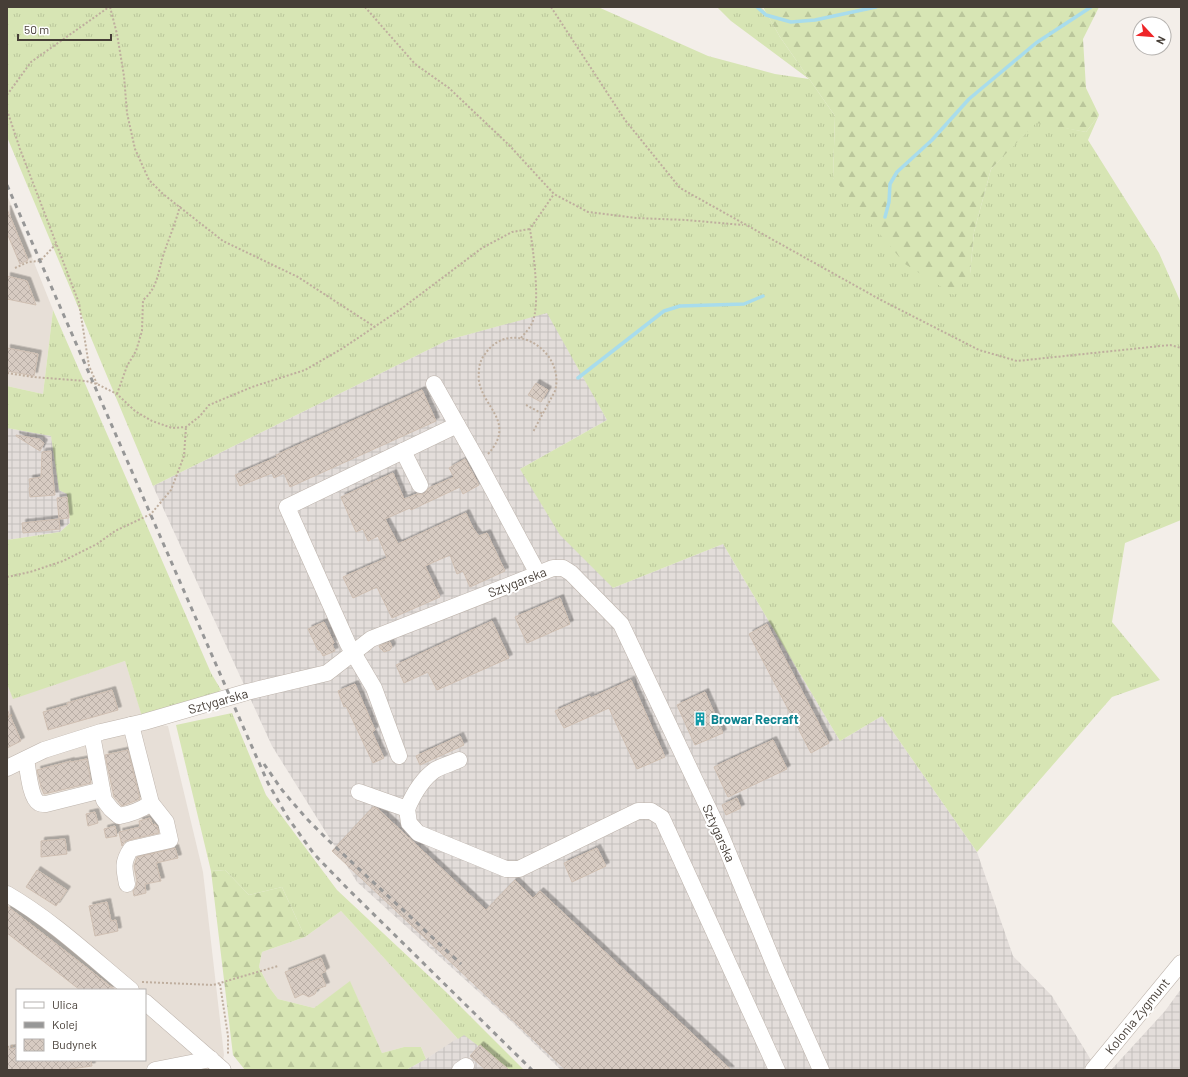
<svg xmlns="http://www.w3.org/2000/svg" width="1188" height="1077" viewBox="0 0 1188 1077" font-family="Barlow,sans-serif">
  <style>
    .residential { fill: #e7dfd7; fill-rule: evenodd }
    .industrial { fill: url(#industrial-grid) }
    .grass { fill: url(#grass-tufts) }
    .forest { fill: url(#forest-firs) }
    .lines { fill: none; stroke-linecap: round; stroke-linejoin: round }
    .stream { stroke: #a8dcec; stroke-width: 3.5 }
    .building { fill: url(#building-cross-hatch); stroke: #cfbfb2; filter: url(#shadow) }
    .minor-casing { stroke: #beb4ac; stroke-width: 17 }
    .path { stroke: #bfae9e; stroke-width: 2; stroke-dasharray: 2 2; stroke-linecap: butt }
    .minor { stroke: #fff; stroke-width: 16 }
    .rail { stroke: #979797; stroke-width: 3; stroke-dasharray: 5 5; stroke-linecap: butt }
    .labels { text-anchor: middle; dominant-baseline: central; stroke-width: 4; stroke-linejoin: round; paint-order: stroke }
    .street-label { font-size: 13px; fill: #463e37; stroke: #fff }
    .culture-label { font-size: 13px; font-weight: bold; fill: #0d838f; stroke: #fff; text-anchor: start }
  </style>
  <defs>
    <pattern id="industrial-grid" width="8" height="8" patternUnits="userSpaceOnUse"><rect width="8" height="8" fill="#e3ddda"/><path d="M0 4h8M4 0v8" fill="none" stroke="#c4bfbc"/></pattern>
    <pattern id="grass-tufts" width="24" height="20" patternUnits="userSpaceOnUse"><rect width="24" height="20" fill="#d7e5b4"/><path d="M3 7l-1-3M5 7V3M7 7l1-3M15 17l-1-3M17 17v-4M19 17l1-3" fill="none" stroke="#bac69b"/></pattern>
    <pattern id="forest-firs" width="22" height="20" patternUnits="userSpaceOnUse"><rect width="22" height="20" fill="#d7e5b4"/><path d="M5 1l3.5 6h-7zM16 11l3.5 6h-7z" fill="#bac69b"/></pattern>
    <pattern id="building-cross-hatch" width="8" height="8" patternUnits="userSpaceOnUse"><rect width="8" height="8" fill="#d7cbc2"/><path d="M0 0l8 8M0 8l8-8" fill="none" stroke="#baafa7"/></pattern>
    <filter id="shadow"><feDropShadow dx="3.5" dy="-3.5" stdDeviation="0" flood-color="#0004"/></filter>
  </defs>
  <rect width="100%" height="100%" fill="#f3eee9"/>
  <!-- residential -->
  <g class="residential">
    <path d="M7,195L53,310L43,394L7,386Z"/>
    <path d="M125,661L144,722L168,726L203,872L224,1055L221,1070H7V684L13,698ZM17,990H145V1060H17Z"/>
    <path d="M341,911L458,1039L426,1059L421,1047H404L382,1053L350,982L314,1008L278,999L269,987L259,967L262,952L305,937Z"/>
  </g>
  <!-- industrial -->
  <g class="industrial">
    <path d="M548,312L607,420L520,469L613,588L723,544L840,741L882,716L977,852L1013,956L1052,996L1091,1060L1083,1070H561L514,1024L357,882L272,746L153,486L448,340Z"/>
    <path d="M7,428L51,436L59,490L67,493L70,523L60,532L7,540Z"/>
    <path d="M1181,989V1070H1111L1165,1011Z"/>
    <path d="M464,1034L510,1070H406L426,1059Z"/>
  </g>
  <!-- grass -->
  <g class="grass">
    <path d="M7,7H598L708,56L775,74L809,79L731,21L717,7H761L766,12L780,37L835,116L833,178L970,274L974,232L991,169L1036,122L1086,132L1099,115L1088,140L1159,253L1181,303V520L1125,543L1112,622L1160,680L1112,697L977,852L882,716L840,741L723,544L613,588L560,535L520,469L607,420L547,313L448,340L153,486L7,137Z"/>
    <path d="M53,310L211,673L221,690L219,691L220,693L143,720L125,661L13,699L7,684V540L60,532L70,523L67,494L59,490L51,436L7,428V386L43,394Z"/>
    <path d="M232,713L266,795L337,890L445,991L524,1070H510L464,1035L458,1039L341,911L305,937L282,887L249,895L225,870L211,871L176,725Z"/>
  </g>
  <!-- forest -->
  <g class="forest">
    <path d="M763,7H1099L1083,39L1086,88L1099,115L1086,132L1036,123L991,169L974,232L970,274L954,295L905,264L833,178L835,116L780,37Z"/>
    <path d="M225,870L249,895L282,887L305,937L262,952L259,967L269,987L278,999L314,1008L350,981L382,1053L404,1047H421L426,1059L406,1070H245L233,1055L211,871Z"/>
  </g>
  <g class="lines">
    <!-- stream -->
    <g class="stream">
      <path d="M757,7L766,15L791,22L815,20L876,7"/>
      <path d="M885,217L889,202L890,184L897,172L932,140L969,99L1036,43L1091,7"/>
      <path d="M578,378L664,311L680,306L744,304L763,296"/>
    </g>
  </g>
  <!-- building -->
  <g class="building">
    <path d="M7,209L28,260L20,264L7,233Z"/>
    <path d="M7,276L27,281L36,305L7,299Z"/>
    <path d="M7,348L38,354L34,376L7,371Z"/>
    <path d="M536,383L548,390L541,402L528,395Z"/>
    <path d="M422,390L436,421L290,487L284,473L274,478L272,473L240,486L235,475L277,457L276,455Z"/>
    <path d="M16,435L39,439L44,443L40,451L16,436Z"/>
    <path d="M51,451L52,470L55,495L30,497L29,488L30,487L29,479L41,477L42,452Z"/>
    <path d="M465,459L479,485L463,494L460,487L411,510L410,508L385,519L398,544L466,513L473,528L479,536L487,533L505,571L470,587L463,571L457,574L450,555L425,566L440,597L392,618L377,587L353,598L343,577L387,558L378,536L368,541L363,529L356,532L341,497L393,473L404,499L417,494H424L429,488L454,477L449,468Z"/>
    <path d="M67,497L69,518L59,519L57,498Z"/>
    <path d="M59,519L60,529L23,533L22,523Z"/>
    <path d="M560,598L570,624L527,643L515,617Z"/>
    <path d="M492,621L509,658L437,690L428,672L404,683L396,665Z"/>
    <path d="M324,622L334,643L332,644L335,651L323,656L320,650H318L308,629Z"/>
    <path d="M767,624L829,743L811,753L749,634Z"/>
    <path d="M390,642L392,647L390,650L384,652L380,648L379,646Z"/>
    <path d="M631,680L665,757L637,769L609,708L564,728L555,711L590,696L591,698Z"/>
    <path d="M355,684L375,730L372,732L384,758L373,763L346,706L344,707L338,691Z"/>
    <path d="M112,690L118,710L48,730L43,712L68,705L67,703Z"/>
    <path d="M705,692L723,733L695,745L677,705Z"/>
    <path d="M7,709L21,741L7,748Z"/>
    <path d="M460,736L464,745L420,765L416,756Z"/>
    <path d="M773,740L787,769L728,797L714,767Z"/>
    <path d="M128,750L140,799L122,806L114,797L105,755Z"/>
    <path d="M87,759L91,783L44,794L41,787L37,770L71,761V762Z"/>
    <path d="M737,798L741,808L726,815L722,805Z"/>
    <path d="M373,807L378,809L486,910L515,880L533,898L540,891L731,1070H566L332,851Z"/>
    <path d="M95,812L98,823L88,826L86,814Z"/>
    <path d="M150,818L153,825L155,824L157,826L159,833L129,840L125,841L122,846L119,832L140,827L139,821Z"/>
    <path d="M115,826L117,836L106,838L104,829Z"/>
    <path d="M65,839L67,854L41,857V841Z"/>
    <path d="M175,848L178,858L156,863L161,881L145,884L146,893L134,896L133,891L136,887L137,881L134,866L137,857Z"/>
    <path d="M597,848L606,866L572,882L564,863Z"/>
    <path d="M37,870L67,890L56,906L26,887Z"/>
    <path d="M107,902L111,921L116,920L118,931L95,936L89,906Z"/>
    <path d="M7,906L86,967L115,990H80L7,933Z"/>
    <path d="M321,958L326,971L321,974L326,986L317,989L315,994L309,997L303,994L295,998L285,972Z"/>
    <path d="M480,1045L509,1070H486L470,1056Z"/>
    <path d="M17,1048V1060H91L92,1066L64,1070H7V1049Z"/>
  </g>
  <g class="lines">
    <!-- minor casing -->
    <g class="minor-casing">
      <g id="minor">
        <path d="M434,384L478,462L538,574"/>
        <path d="M403,451L420,485"/>
        <path d="M92,735L104,800L111,809L119,816C131,814 141,810 151,803"/>
        <path d="M399,756L374,688L348,644L287,507L457,425"/>
        <path d="M26,759C28,769 30,798 39,803C41,804 44,804 46,804L102,790"/>
        <path d="M7,768L44,750L101,732L144,722L247,692L327,673L371,639L553,568H563L571,573L621,624L720,833L776,969L821,1070"/>
        <path d="M359,792L407,809C413,795 422,779 435,770C442,766 452,763 459,760"/>
        <path d="M407,809L409,823L418,833L506,869H519L638,811H651L662,818L777,1070"/>
        <path d="M127,884C124,869 122,862 131,849L170,840L166,822L151,803L131,725"/>
        <path d="M7,894C52,920 91,957 131,990"/>
        <path d="M145,1002L223,1070"/>
        <path d="M155,1070L211,1059"/>
        <path d="M460,1070L466,1066"/>
        <path d="M1093,1070L1181,963"/>
      </g>
    </g>
    <!-- path -->
    <g class="path">
      <path d="M110,7L117,34L124,76L127,113L135,149L149,180L163,194L223,241L298,277L375,327"/>
      <path d="M365,7L415,64L449,88L509,145L554,194L588,212L636,218L686,220L743,225"/>
      <path d="M551,7L625,120L680,188L881,300L979,350L1017,361L1170,345L1181,348"/>
      <path d="M7,95L31,62L109,7"/>
      <path d="M7,110L20,149L79,303L89,366L97,384"/>
      <path d="M15,268L28,262L40,261L57,243"/>
      <path d="M521,338C525,333 530,328 532,323C541,305 533,250 530,229L554,194"/>
      <path d="M7,373L33,377L86,381L97,384L117,394L135,411L152,421L172,428L186,427L200,416L209,405L252,387L305,370L343,348L401,309L482,248L512,232L530,229"/>
      <path d="M117,394L127,366L136,351L142,331L143,300C159,287 158,269 165,250C170,236 176,221 180,206"/>
      <path d="M526,405L543,414"/>
      <path d="M488,454C520,419 474,404 479,371C479,365 481,359 485,354C511,316 566,351 555,391L533,432"/>
      <path d="M7,577L30,572L63,561L97,544L115,531L151,514L171,490L184,456L186,427"/>
      <path d="M7,717L12,715"/>
      <path d="M142,982L213,985L278,966"/>
      <path d="M220,984L228,1036V1055"/>
      <path d="M7,1047L17,1045"/>
    </g>
    <!-- minor -->
    <use href="#minor" class="minor"/>
    <!-- rail -->
    <g class="rail">
      <path d="M7,185L245,731L268,783L288,818L314,854L348,889L532,1070"/>
      <path d="M264,764L282,790L306,818L328,840L461,964"/>
    </g>
  </g>
  <!-- icons -->
  <defs>
    <g id="building-bare" transform="scale(1.08)"><path d="M-4-6H4V6H1V3H-1V6H-4ZM-2.5-4.3h1.7v1.8h-1.7ZM.8-4.3h1.7v1.8H.8ZM-2.5-1h1.7V.8h-1.7ZM.8-1h1.7V.8H.8Z" fill="#0f9aa8" stroke="#fff" stroke-width="2.5" paint-order="stroke"/></g>
  </defs>
  <g fill-rule="evenodd">
    <use href="#building-bare" x="700" y="719"/>
  </g>
  <g class="labels">
    <!-- street labels -->
    <g class="street-label">
      <text transform="translate(517 582) rotate(-21)">Sztygarska</text>
      <text transform="translate(218 701) rotate(-16)">Sztygarska</text>
      <text transform="translate(719 833) rotate(66)">Sztygarska</text>
      <text transform="translate(1137 1016) rotate(-51)">Kolonia Zygmunt</text>
    </g>
    <!-- culture labels -->
    <g class="culture-label">
      <text x="711" y="719">Browar Recraft</text>
    </g>
  </g>
  <!-- border -->
  <rect width="1188" height="1077" fill="none" stroke="#463e37" stroke-width="16"/>
  <!-- legend -->
  <rect x="16" y="989" width="130" height="72" fill="#ffffff" stroke="#b5b2af"/>
  <rect x="24" y="1002" width="20" height="6" fill="#ffffff" stroke="#b5b2af"/>
  <text x="52" y="1009" font-size="12" fill="#463e37">Ulica</text>
  <rect x="24" y="1022" width="20" height="6" fill="#979797" stroke="#b5b2af"/>
  <text x="52" y="1029" font-size="12" fill="#463e37">Kolej</text>
  <rect x="24" y="1039" width="20" height="12" fill="url(#building-cross-hatch)" stroke="#b5b2af"/>
  <text x="52" y="1049" font-size="12" fill="#463e37">Budynek</text>
  <!-- north arrow -->
  <g transform="translate(1152 36) rotate(116)"><circle r="19" fill="#ffffff" stroke="#b5b2af"/>
  <path d="M0-3L7 15L0 10L-7 15Z" fill="#ee2528"/>
  <text y="-6" font-size="11" font-weight="bold" text-anchor="middle" fill="#463e37">N</text>
  </g>
  <!-- scale -->
  <path d="M18 34v6h93v-6" fill="none" stroke="#463e37" stroke-width="2"/>
  <text x="24" y="34" font-size="12" fill="#463e37" stroke="#ffffff" stroke-width="3" paint-order="stroke">50 m</text>
</svg>
